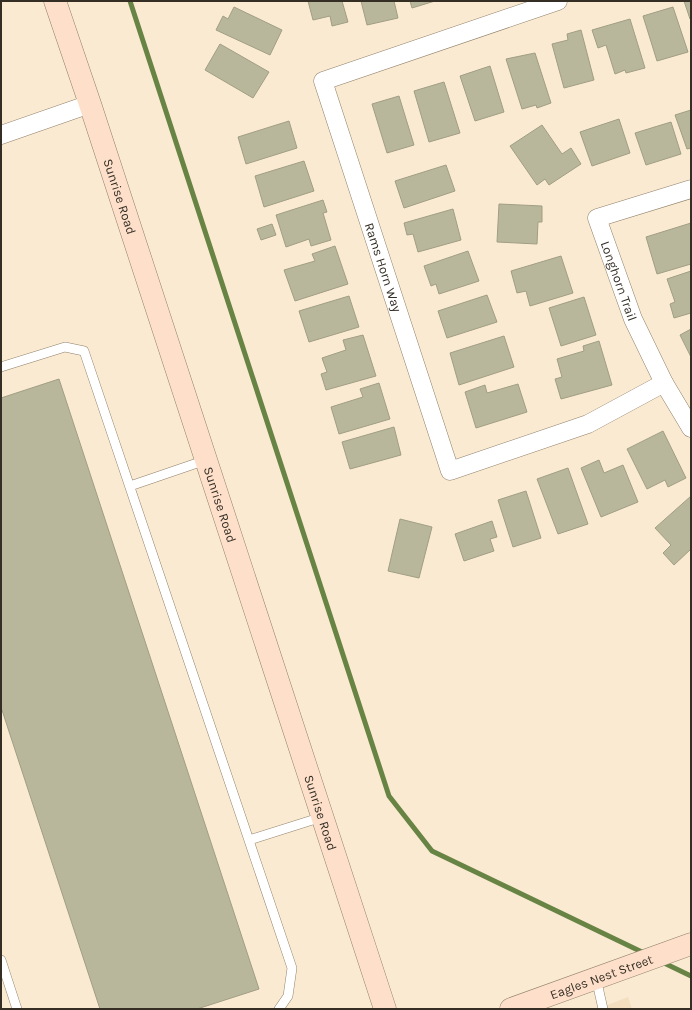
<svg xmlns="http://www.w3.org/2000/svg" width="692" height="1010" font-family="Karla,sans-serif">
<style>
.built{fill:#f3dec0}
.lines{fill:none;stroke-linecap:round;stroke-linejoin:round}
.stream{stroke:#688445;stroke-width:5}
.building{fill:#b8b79c;stroke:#a09e84}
.lane-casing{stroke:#90816b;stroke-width:10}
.street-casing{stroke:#90816b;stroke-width:19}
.secondary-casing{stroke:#90816b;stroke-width:23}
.lane{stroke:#fff;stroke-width:9}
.street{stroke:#fff;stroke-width:18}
.secondary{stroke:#fddfca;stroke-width:22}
.labels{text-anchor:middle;stroke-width:4;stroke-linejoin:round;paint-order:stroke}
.street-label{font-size:13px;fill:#342e25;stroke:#fcf9f4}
</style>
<rect width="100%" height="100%" fill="#faead1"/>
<path class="built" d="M628 997 632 1009H597Z"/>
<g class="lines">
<path class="stream" d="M130 1 389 796 432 851 644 953
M662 962 691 976"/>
</g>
<path class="building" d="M308 1H342L348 22 332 26 330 16 313 20Z
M361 1H394L398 18 367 25Z
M410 1H435L412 8Z
M684 1H691V19H690Z
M234 7 282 30 270 55 216 30 223 16 228 19Z
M673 7 688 52 657 61 643 16Z
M630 19 645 68 626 73 625 70 615 74 606 45 598 48 592 30Z
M581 30 594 80 564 88 552 44 568 40 567 34Z
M220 44 269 72 253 98 205 70Z
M535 53 551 103 537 108 536 105 522 109 506 59Z
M490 66 504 112 475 121 460 76Z
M444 82 460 133 429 142 414 91Z
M399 96 414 145 387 153 372 104Z
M691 110V148L687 149 675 115Z
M619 119 630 153 592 166 580 132Z
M289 121 297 148 246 164 238 137Z
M671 122 681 154 646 165 635 133Z
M542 125 562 154 571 148 581 164 549 185 545 179 537 185 510 146Z
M304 161 314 191 264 207 255 176Z
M446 165 455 191 404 208 395 181Z
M323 200 327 212 323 213 331 240 311 246 309 239 286 247 276 215Z
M499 204 542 206V222H538L537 244 497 242Z
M453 209 461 240 418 252 413 234 407 235 404 223Z
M691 223V264L657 274 646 237Z
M272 224 276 235 261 240 257 229Z
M335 246 348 284 295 301 284 270 315 261 312 254Z
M468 251 479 281 439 294 436 284 431 286 424 266Z
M561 256 573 293 530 306 526 291 517 293 511 271Z
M691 271V313L674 318 670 304 675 302 667 279Z
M487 295 497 322 447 338 438 311Z
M349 296 359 327 309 342 299 311Z
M584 297 596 335 561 346 549 308Z
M691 329V357L680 335Z
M363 335 376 376 326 390 321 374 327 372 322 358 346 350 343 340Z
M504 336 514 367 459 385 450 353Z
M599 341 612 385 561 399 555 379 562 377 557 359 584 351 583 346Z
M59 379 259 989 197 1009H100L1 707V398Z
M379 383 390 419 339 434 331 407 363 397 360 389Z
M518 384 527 412 476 428 465 392 485 385 487 393Z
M394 427 401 455 350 469 342 442Z
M663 431 686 478 668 487 665 480 647 489 627 449Z
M599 460 604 473 623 465 638 502 601 517 581 468Z
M568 468 588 524 558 534 537 479Z
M526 491 541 538 513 547 498 500Z
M691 496V549L674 565 663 553 671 545 655 528Z
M400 519 432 527 419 578 388 571Z
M492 521 497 537 490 539 494 551 464 561 455 534Z"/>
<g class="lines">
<defs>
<path id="lane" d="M1 367 65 347 84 351 292 968 288 996 279 1009
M130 486 206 460
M249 840 322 817
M1 960 17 1009
M596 978 603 1009"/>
<g id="street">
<path id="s1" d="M558 1 323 81 450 471 588 424 664 383"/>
<path d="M1 135 90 104"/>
<path id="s2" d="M691 189 597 218 633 319 664 383 691 428"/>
</g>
<g id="secondary">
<path id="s3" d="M55 1 90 104 385 1009"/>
<path id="s4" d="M511 1009 691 944"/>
</g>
</defs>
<use href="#lane" class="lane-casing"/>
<use href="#street" class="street-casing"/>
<use href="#secondary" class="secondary-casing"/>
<use href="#lane" class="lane"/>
<use href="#street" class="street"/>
<use href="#secondary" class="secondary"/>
</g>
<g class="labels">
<g class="street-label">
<text dy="5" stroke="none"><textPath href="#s3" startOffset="206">Sunrise Road</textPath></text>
<text dy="5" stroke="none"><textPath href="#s1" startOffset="444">Rams Horn Way</textPath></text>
<text dy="5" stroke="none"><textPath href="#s2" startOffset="165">Longhorn Trail</textPath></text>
<text dy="5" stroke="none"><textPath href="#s3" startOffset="530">Sunrise Road</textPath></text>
<text dy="5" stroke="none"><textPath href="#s3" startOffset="854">Sunrise Road</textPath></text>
<text dy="5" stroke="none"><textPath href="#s4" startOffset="96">Eagles Nest Street</textPath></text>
</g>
</g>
<rect width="692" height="1010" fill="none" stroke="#342e25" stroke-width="4"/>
</svg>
